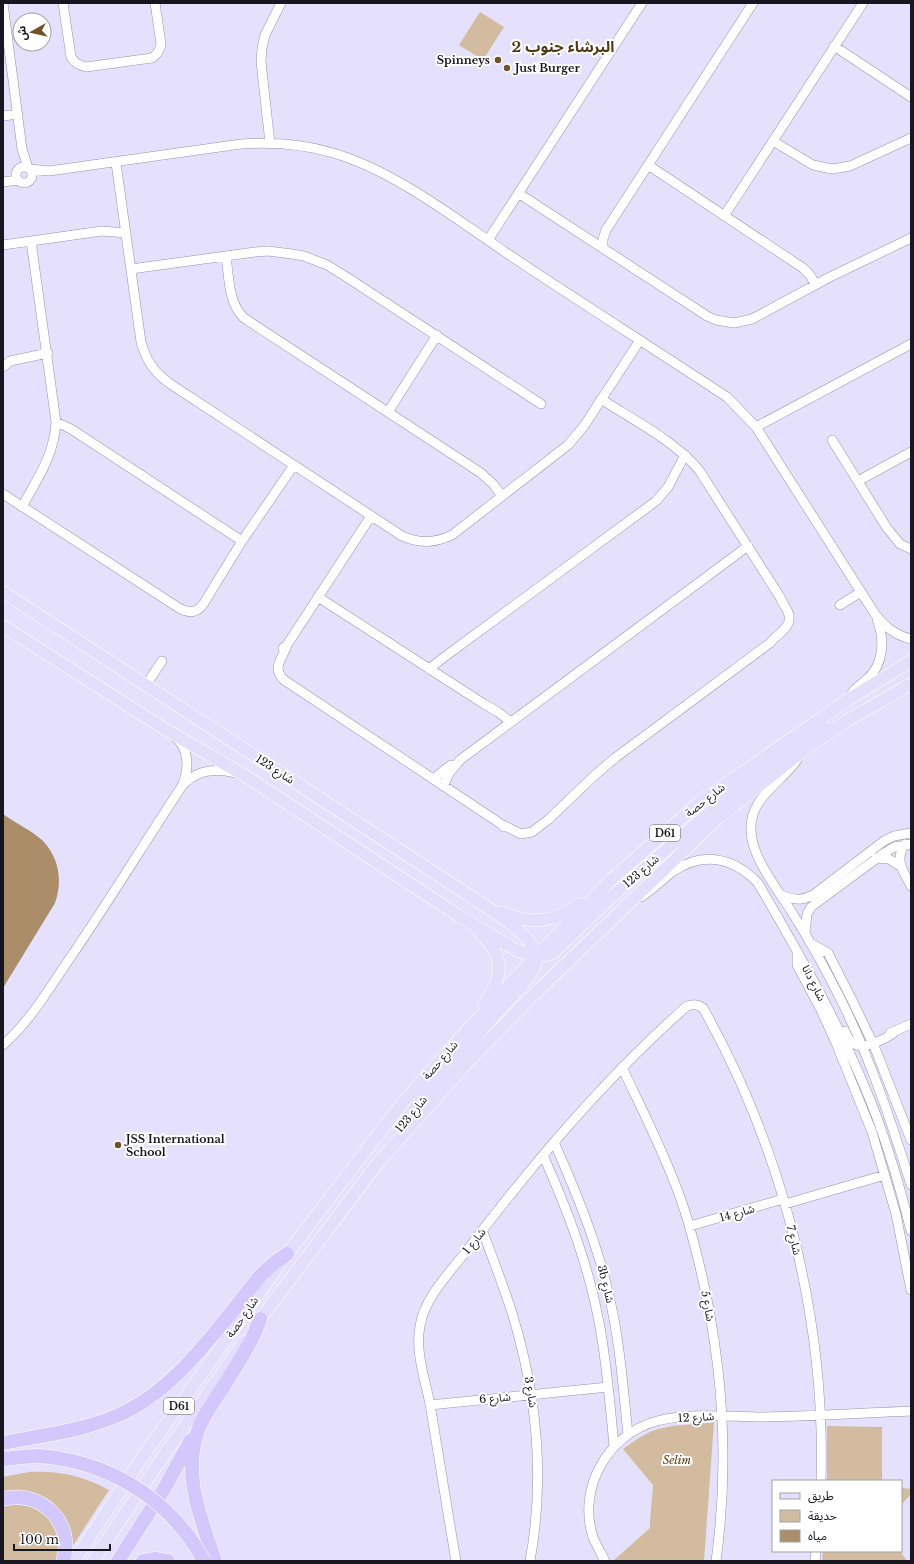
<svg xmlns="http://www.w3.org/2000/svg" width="914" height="1564" font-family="'Libre Baskerville','Noto Sans Arabic',serif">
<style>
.green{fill:#d2bb9e}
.water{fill:#ab8d69}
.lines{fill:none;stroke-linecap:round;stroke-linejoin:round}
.minor-casing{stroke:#9793ac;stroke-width:10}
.major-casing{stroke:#fff;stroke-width:13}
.highway-casing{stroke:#fff;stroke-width:15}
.minor{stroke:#fff;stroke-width:9}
.major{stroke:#e4defd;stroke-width:12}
.highway{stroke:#d2c8fb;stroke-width:14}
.highway-bridge-casing{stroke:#fff;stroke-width:15;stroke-linecap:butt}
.highway-bridge{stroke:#d2c8fb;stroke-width:14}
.poi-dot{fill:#715127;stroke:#fff;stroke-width:1.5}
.labels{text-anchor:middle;stroke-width:4;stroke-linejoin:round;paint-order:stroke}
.shield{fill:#fff;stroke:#5d5c63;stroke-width:1}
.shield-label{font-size:10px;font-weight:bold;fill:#181620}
.poi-label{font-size:11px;font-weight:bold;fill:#181620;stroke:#fff;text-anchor:start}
.street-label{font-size:11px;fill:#181620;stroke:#fff}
.park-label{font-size:11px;font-style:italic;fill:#523402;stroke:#fff}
.district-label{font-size:15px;font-weight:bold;fill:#4f3714;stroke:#fff}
</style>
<rect width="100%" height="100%" fill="#e5e1fc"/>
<path class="green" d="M480 12 504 27 483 60 459 45Z
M714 1422 704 1561H613L650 1528V1520L653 1485 623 1449C633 1442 643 1434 655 1430 674 1424 695 1425 714 1422Z
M827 1426 882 1427V1481H827Z
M29 1472C58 1470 84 1476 109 1490L70 1550 65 1522 3 1494V1477Z
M901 1488 911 1489V1494L901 1505Z
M9 1504 32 1506 51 1520 59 1536 58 1561H3V1505Z
M823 1551H900L907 1561H822Z"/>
<path class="water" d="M3 814C15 823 31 830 42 840 59 857 63 881 55 903L3 988Z"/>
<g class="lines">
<defs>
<path id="minor" d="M3 3 22 149 28 168
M63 3 71 57C75 63 78 65 86 67L152 58C157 54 160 51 161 44L155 3
M834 46 911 97
M3 116 18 114
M773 141 813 165 832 169 850 166 911 138
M270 143 261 62 262 48 265 35 281 3
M116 163 141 342C146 360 154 372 169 383L402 536C420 544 435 543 452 535L568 445 584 426 640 340
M648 165 803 268 810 275 815 284
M16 175a8 8 0 1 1 16 0a8 8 0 1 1-16 0Z
M30 169 49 171 241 144C272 142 303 144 333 153 393 170 456 219 508 254 580 302 654 349 727 397L756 427 875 614C885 627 895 635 911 639
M3 182 18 180
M518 193 707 316 716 320 734 323 752 319 830 277 911 238
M724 216 863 3
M488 240 642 3
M3 245 102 231 126 233
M603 248V239L606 230 753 3
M226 256C229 276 228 303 244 318L481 473 493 484 502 496
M131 269 255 252 268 251 292 254 304 256 327 265 345 276 541 404
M3 367 10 361 48 353
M388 412 437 335
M56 422 71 429 242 541
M756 427 911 344
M832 440 887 528 900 544 911 549
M858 481 911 452
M3 494 179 608C189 614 198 613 204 603L242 541 294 465
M22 507C38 477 54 456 56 422L31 241
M318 597 484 704 498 712 511 722
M840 605 861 592
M287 645C283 658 271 668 284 680L501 824 504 827
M283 648 287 645 371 516
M429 669 443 658 656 501 668 487 685 455
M146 685 162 661
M850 698C853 689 859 686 866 680 884 665 885 640 877 619
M797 760C780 784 749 798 751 831 752 859 779 891 793 914 810 941 825 968 839 996 870 1057 891 1121 911 1185
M433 779 451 765
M183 785C197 770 216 768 235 773
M443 786 450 772 460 760 748 546
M501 824 521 834 532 832 549 819 595 775 615 758 770 643C777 633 794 628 788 612 786 607 782 603 780 597L699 470C675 441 633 420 601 399
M905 844C894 861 903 870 911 886
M876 858 889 859 900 866
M781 895C793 900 802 901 813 895L884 841 894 836 911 833
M641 897C652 890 662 880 672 872 703 851 733 857 758 883 797 950 836 1018 866 1090 885 1135 899 1183 911 1231
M805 933 807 914 811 907 884 853 894 847 911 844
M812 944 828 953 852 1000 875 1048 911 1140
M797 951V965L821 1010 836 1043 872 1132 896 1214 911 1290
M845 1031C847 1036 849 1042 854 1044 864 1050 887 1038 895 1032
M890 1033 911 1024
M3 1045C29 1022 47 992 66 964 106 906 143 845 182 786 189 770 190 749 175 737
M622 1067C642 1110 664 1152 680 1197 687 1216 692 1235 697 1255 722 1354 730 1459 716 1561
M554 1142C576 1192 597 1242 609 1296 620 1341 623 1388 628 1434
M543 1155C567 1209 588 1263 599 1322 607 1363 610 1405 614 1446
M785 1204 885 1175
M690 1226 783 1199
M482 1230C493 1259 504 1287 513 1316 537 1396 545 1479 530 1561
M430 1405 608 1387
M456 1561C447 1509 439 1457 430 1404 425 1379 415 1352 420 1326 424 1298 451 1271 468 1249 534 1162 605 1078 687 1006 693 1004 697 1004 703 1008 783 1150 826 1319 821 1481
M605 1561C601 1553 596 1545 593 1537 577 1488 608 1434 657 1421 692 1412 728 1417 763 1417 812 1416 862 1413 911 1411
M815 1561 816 1551"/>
<path id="major" d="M3 592 470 896C490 910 530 931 536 955 538 965 530 975 524 983L449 1066 402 1124
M3 626 168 731 244 775 459 916 509 946 518 951 536 956 548 955 553 953 609 899 716 807 792 748 811 735 826 728
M502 912C531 925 553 923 580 904
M481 934C506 958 503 977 484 1004
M255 1326 377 1164 466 1064 528 1000 717 819 804 750 848 720 911 684
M74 1561 142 1458 287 1254 400 1106 452 1047 536 956 610 881 701 801 849 699 911 661
M93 1561 164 1455 244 1342"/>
<path id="highway" d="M3 1443C42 1435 84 1431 121 1414 179 1387 220 1325 260 1276L275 1262 287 1254
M3 1499C41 1489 75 1523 63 1561
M118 1561 164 1489 191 1440
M143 1561 155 1559 168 1561
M215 1561C201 1518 181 1473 199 1428 204 1414 216 1399 224 1386 237 1364 252 1344 260 1319"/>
</defs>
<use href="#minor" class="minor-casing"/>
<use href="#major" class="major-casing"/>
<use href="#highway" class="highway-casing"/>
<use href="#minor" class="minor"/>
<use href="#major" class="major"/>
<use href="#highway" class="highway"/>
<defs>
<path id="highway-bridge" d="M3 1459C15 1458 27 1456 39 1456 108 1461 171 1499 204 1561"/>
</defs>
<use href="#highway-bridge" class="highway-bridge-casing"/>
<use href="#highway-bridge" class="highway-bridge"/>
</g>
<g class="poi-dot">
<circle cx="498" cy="60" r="4"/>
<circle cx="507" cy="68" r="4"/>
<circle cx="118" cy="1145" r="4"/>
</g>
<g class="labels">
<g class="shield">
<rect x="650" y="825" width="30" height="16" rx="3"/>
<rect x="164" y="1398" width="30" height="16" rx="3"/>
</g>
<g class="shield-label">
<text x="665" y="837">D61</text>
<text x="179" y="1410">D61</text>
</g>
<g class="poi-label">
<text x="490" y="64" text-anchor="end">Spinneys</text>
<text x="515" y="72">Just Burger</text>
<text x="126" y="1143">JSS International<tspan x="126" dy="13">School</tspan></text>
</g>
<g class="street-label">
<text transform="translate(275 769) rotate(33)" y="4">شارع 123</text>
<text transform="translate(705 800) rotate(-38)" y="4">شارع حصة</text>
<text transform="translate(641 871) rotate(-41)" y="4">شارع 123</text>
<text transform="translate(814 983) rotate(63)" y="4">شارع دانا</text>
<text transform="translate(440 1060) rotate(-49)" y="4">شارع حصة</text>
<text transform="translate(411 1114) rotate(-51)" y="4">شارع 123</text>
<text transform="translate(737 1213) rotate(-16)" y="4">شارع 14</text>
<text transform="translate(794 1240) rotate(76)" y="4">شارع 7</text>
<text transform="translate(474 1241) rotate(-52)" y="4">شارع 1</text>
<text transform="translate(606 1284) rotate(76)" y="4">3b شارع</text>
<text transform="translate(708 1306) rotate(79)" y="4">شارع 5</text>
<text transform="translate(242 1317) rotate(-55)" y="4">شارع حصة</text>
<text transform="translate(531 1392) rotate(81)" y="4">شارع 3</text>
<text transform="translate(495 1398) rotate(-5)" y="4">شارع 6</text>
<text transform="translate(696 1417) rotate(-3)" y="4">شارع 12</text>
</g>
<g class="park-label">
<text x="677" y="1464">Selim</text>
</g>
<g class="district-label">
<text x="563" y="52">البرشاء جنوب 2</text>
</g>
</g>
<rect width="914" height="1564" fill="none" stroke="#181620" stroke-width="8"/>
<rect x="772" y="1480" width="130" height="72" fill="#ffffff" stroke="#a3a2a6"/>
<rect x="780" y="1493" width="20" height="6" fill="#e4defd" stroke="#a3a2a6"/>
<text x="808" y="1500" font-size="12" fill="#181620">طريق</text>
<rect x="780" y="1510" width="20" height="12" fill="#d2bb9e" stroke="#a3a2a6"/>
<text x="808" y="1520" font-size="12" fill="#181620">حديقة</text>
<rect x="780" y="1530" width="20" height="12" fill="#ab8d69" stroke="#a3a2a6"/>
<text x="808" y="1540" font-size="12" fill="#181620">مياه</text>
<g transform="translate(32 32) rotate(262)"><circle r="19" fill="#ffffff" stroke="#a3a2a6"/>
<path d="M0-3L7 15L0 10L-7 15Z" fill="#715127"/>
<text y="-6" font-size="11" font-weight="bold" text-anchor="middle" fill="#181620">ش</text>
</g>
<path d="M14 1544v6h96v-6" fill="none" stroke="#181620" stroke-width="2"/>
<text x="20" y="1544" font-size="12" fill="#181620" stroke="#ffffff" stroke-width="3" paint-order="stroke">100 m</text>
</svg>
